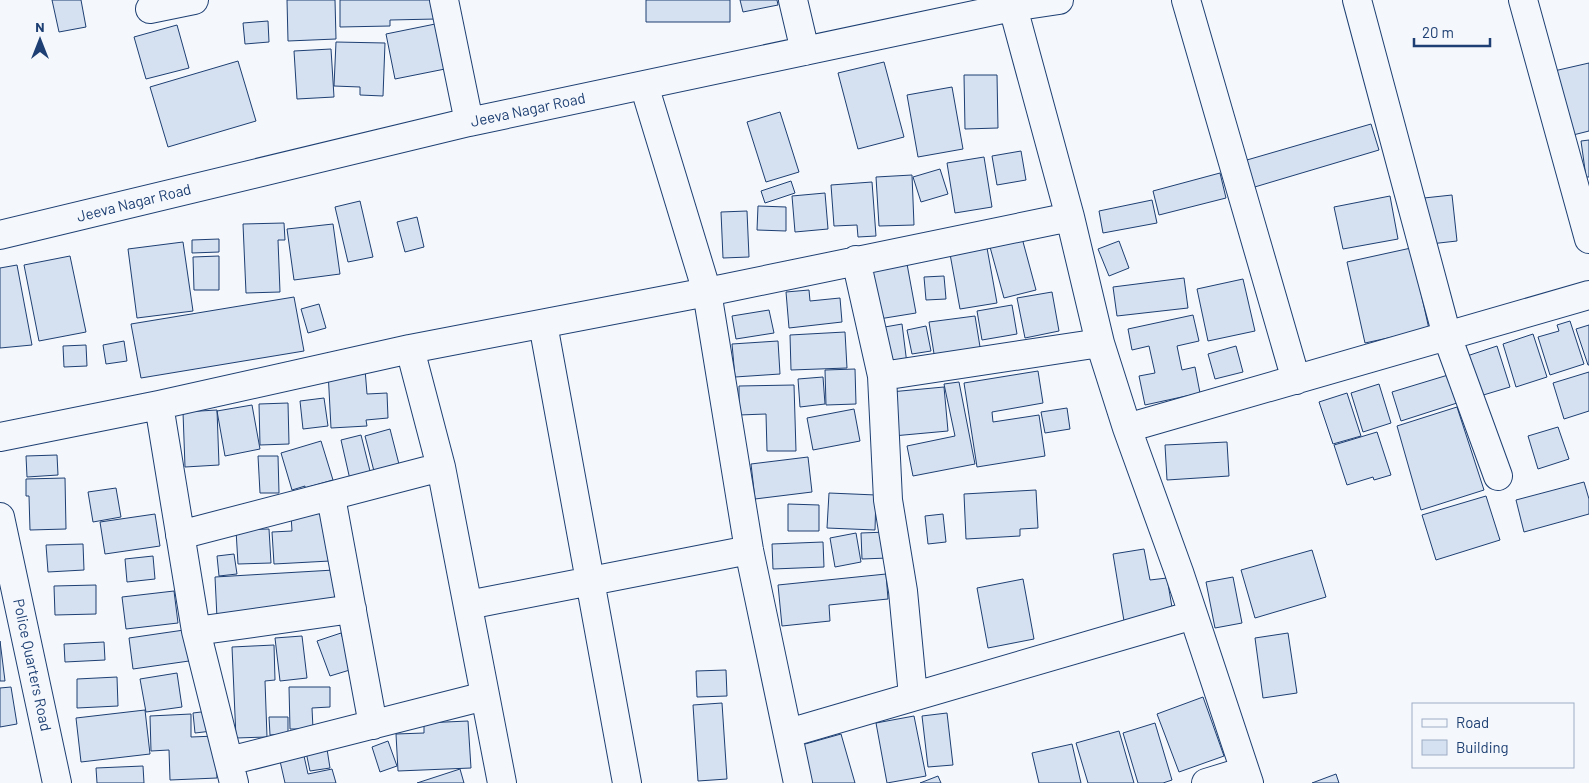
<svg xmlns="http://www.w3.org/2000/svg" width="1589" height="783" font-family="Barlow,sans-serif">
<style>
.building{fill:#d5e0f0;stroke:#1d3f73}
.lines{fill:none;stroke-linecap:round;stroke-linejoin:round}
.minor-casing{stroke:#1d3f73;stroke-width:30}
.minor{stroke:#f4f7fb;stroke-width:28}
.labels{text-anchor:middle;stroke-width:4;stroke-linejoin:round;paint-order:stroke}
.street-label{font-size:15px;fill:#1d3f73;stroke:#f4f7fb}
</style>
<rect width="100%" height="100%" fill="#f4f7fb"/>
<path class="building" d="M52 0H81L86 27 59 32Z
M287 0H335L336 39 288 41Z
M340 0H436V19L390 20V26L340 27Z
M646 0H730V22H646Z
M740 0H777L778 5 743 12Z
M268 21 269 42 245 44 243 23Z
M445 22 455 67 395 79 386 34Z
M177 25 189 68 146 79 134 37Z
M336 42 385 43 383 96 360 95V87L334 86Z
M331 49 334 97 297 99 294 51Z
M238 61 256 121 168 147 150 87Z
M884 62 904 137 858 149 838 73Z
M1589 63V131L1569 136 1554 71Z
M964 75H997L998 128 965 129Z
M952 87 963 149 918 157 907 95Z
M780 112 799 172 766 182 747 122Z
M1371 124 1379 150 1248 189 1240 162Z
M1589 140V177H1586L1581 141Z
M1021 151 1026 180 997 185 992 156Z
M984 157 992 207 955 213 947 163Z
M940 169 948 194 921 202 913 177Z
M1220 173 1226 198 1159 215 1153 191Z
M912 175 914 225 879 226 876 177Z
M791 181 795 193 765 203 761 191Z
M872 182 876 236 858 237 857 225 834 226 831 185Z
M825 193 828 229 795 232 792 196Z
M1452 195 1457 241 1430 244 1424 198Z
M1390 196 1398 239 1343 249 1334 207Z
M1152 200 1157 223 1103 233 1099 211Z
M360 201 373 257 348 262 335 207Z
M758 206 786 207V231L757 230Z
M747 211 749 257 723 258 721 212Z
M417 217 424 247 405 252 397 222Z
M284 223 285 240H278L280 292 246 293 243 224Z
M333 224 340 274 294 280 287 229Z
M1022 238 1036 290 1004 298 990 247Z
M219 239V252L192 253V240Z
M1119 241 1129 268 1109 276 1098 249Z
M183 242 193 311 137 318 128 249Z
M987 248 997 303 960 309 950 254Z
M1411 248 1429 329 1365 343 1347 262Z
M70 256 86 332 39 341 24 265Z
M219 256V290H194L193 257Z
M907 264 916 313 879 319 870 272Z
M17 265 32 345 0 348V268Z
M944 276 946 299 926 300 924 277Z
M1184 278 1188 308 1117 316 1113 287Z
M1243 279 1255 331 1208 341 1197 289Z
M809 290 810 301 840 298 842 322 789 328 786 292Z
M1052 292 1059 331 1025 338 1017 298Z
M294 297 304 351 141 378 131 324Z
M319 304 326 328 308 333 301 309Z
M1012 305 1017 334 982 340 977 311Z
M769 310 774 333 736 339 732 316Z
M1193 315 1199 341 1177 346 1182 370 1195 367 1200 393 1145 405 1139 376 1155 373 1149 346 1132 350 1128 329Z
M975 316 981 353 935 360 929 322Z
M1570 321 1584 364 1550 375 1538 337 1559 331 1557 325Z
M902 324 907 364 885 367 879 328Z
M1589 325V365H1588L1576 329Z
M926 326 931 351 912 354 907 330Z
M845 332 847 368 791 370 790 335Z
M1533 334 1547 377 1516 387 1503 344Z
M124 341 127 361 106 364 103 345Z
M778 341 780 374 735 377 732 344Z
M86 345 87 366 64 367 63 346Z
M1236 346 1243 372 1215 379 1208 354Z
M1497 346 1510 387 1480 396 1467 356Z
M365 369 367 394 387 393 388 418 366 420 367 426 331 428 328 371Z
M855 369 856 404 826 405 825 370Z
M1038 371 1043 403 992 412 993 422 1039 415 1045 456 977 467 964 383Z
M1589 372V411L1564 419 1553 383Z
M1448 375 1457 403 1401 421 1392 392Z
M823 377 825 404 800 407 798 379Z
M959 382 975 464 913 476 907 446 955 436 944 384Z
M1379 384 1391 423 1363 432 1351 393Z
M794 385 796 451H767L766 414 739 415V386Z
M944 387 948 431 893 436 890 392Z
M1347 393 1361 436 1333 444 1319 402Z
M324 398 328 426 303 429 300 401Z
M288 403 289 444 260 445 259 404Z
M252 405 260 449 225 456 217 411Z
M1457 407 1484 490 1421 510 1397 426Z
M1067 408 1070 429 1045 433 1041 412Z
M854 409 860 441 813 450 807 418Z
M217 410 219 465 185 467 183 412Z
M1558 427 1569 459 1538 469 1528 436Z
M390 429 401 472 376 479 365 436Z
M1377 432 1391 475 1374 480 1373 477 1347 485 1334 445Z
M361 435 372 479 351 484 341 440Z
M321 441 333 480 305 488V486L292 490 281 453Z
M1227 442 1229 476 1167 480 1165 445Z
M57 455 58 475 27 477 26 456Z
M258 456H278L279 493H260Z
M808 457 812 492 755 499 751 464Z
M65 478 66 529 30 530 29 496H26V479Z
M1584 482 1589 499V514L1524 532 1516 500Z
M116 488 121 517 93 522 88 492Z
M1036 490 1038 528 1020 529V536L966 539 964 494Z
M829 493 876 495 875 530 827 528Z
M1486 496 1500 540 1436 560 1422 515Z
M788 504 819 505V531H788Z
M327 513 330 561 274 564 272 532 292 531 291 515Z
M155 514 160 546 105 554 100 522Z
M943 514 946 542 928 544 925 516Z
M269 529 271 563 238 564 236 530Z
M887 532 888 558 862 559 861 533Z
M856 533 861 562 835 567 830 538Z
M823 542 824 567 773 569 772 544Z
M83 544 84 570 48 572 46 545Z
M1144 549 1150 580 1167 578 1173 613 1124 621 1113 554Z
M1312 550 1326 597 1255 618 1241 570Z
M234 554 237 574 219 576 217 556Z
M153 556 155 579 127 582 125 559Z
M334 570 336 610 217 618 215 577Z
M886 574 888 599 829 605 830 621 782 626 778 585Z
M1233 577 1242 623 1215 628 1206 582Z
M1023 579 1034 639 988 648 977 588Z
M96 585V614L55 615 54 586Z
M174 591 178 623 126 629 122 597Z
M184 630 189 661 133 669 129 638Z
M341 633 353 669 330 676 317 641Z
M1288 633 1297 693 1263 698 1255 638Z
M302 636 307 678 280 681 275 638Z
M0 641 5 681H0Z
M104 642 105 660 65 662 64 644Z
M274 645 275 680 265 681 267 737 236 738 232 647Z
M726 670 727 696 697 697 696 671Z
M177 673 182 707 146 712 140 679Z
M117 677 118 706 77 708V679Z
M11 687 17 724 0 727V688Z
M289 687H330V707L312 708 313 729H290Z
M1203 697 1224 756 1179 772 1157 714Z
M722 703 727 779 698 781 693 705Z
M145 710 150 754 81 762 76 718Z
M209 711 212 731 195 733 193 713Z
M947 713 953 765 928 767 922 716Z
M191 714V737L216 736 217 778 170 780 169 750 151 751 150 716Z
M914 716 926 776 887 783 876 723Z
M269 717H288V734L270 735Z
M468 721 471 768 398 771 396 734 424 733V723Z
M1155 723 1172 780 1163 783H1138L1123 733Z
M1119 731 1134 783H1088L1076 743Z
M841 734 855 783H808L798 746Z
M388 741 397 766 380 772 372 747Z
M1072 744 1081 783H1039L1032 753Z
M327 749 330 768 310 771 306 752Z
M304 756 308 774 332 769 336 783H285L280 761Z
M143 766 144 783H97L96 768Z
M460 769 464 783H417Z
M1336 774 1339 783H1312Z
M938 776 941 783H920Z"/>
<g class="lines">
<defs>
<path id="minor" d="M444 0 469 122
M793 0 805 51
M1011 0 1070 217 1100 343 1127 428 1179 572 1249 783
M1186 0 1296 380
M1357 0 1447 336 1498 476
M1523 0 1589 239
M150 9 194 0
M644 85 707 292 749 550 798 783
M0 235 469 122 1012 7 1059 0
M856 260 882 376 888 500 903 591 913 696
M543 324 627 783
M410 349 441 467 502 783
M882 376 1100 343
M159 405 196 631 234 783
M1127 428 1589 295
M0 437 159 405 410 349 707 292 1070 217
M331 497 373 725
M0 517 57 783
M180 535 441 467
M468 605 749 550
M196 631 352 609
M789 733 1193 615
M229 761 485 696
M1206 783 1245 771"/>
</defs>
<use href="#minor" class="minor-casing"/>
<use href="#minor" class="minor"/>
</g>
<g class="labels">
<g class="street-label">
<text transform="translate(528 110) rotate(-12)" y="5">Jeeva Nagar Road</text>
<text transform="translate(134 203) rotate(-14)" y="5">Jeeva Nagar Road</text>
<text transform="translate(32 665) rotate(78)" y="5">Police Quarters Road</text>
</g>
</g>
<rect x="1412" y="703" width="162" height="65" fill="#f4f7fb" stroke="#9eadc5"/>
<rect x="1422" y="719" width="25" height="8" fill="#f4f7fb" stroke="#9eadc5"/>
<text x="1456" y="728" font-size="15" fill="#1d3f73">Road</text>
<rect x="1422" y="740" width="25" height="15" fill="#d5e0f0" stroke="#9eadc5"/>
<text x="1456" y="753" font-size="15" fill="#1d3f73">Building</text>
<g transform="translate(40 40)" stroke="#f4f7fb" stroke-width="4" paint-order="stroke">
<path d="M0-4L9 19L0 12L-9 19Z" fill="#1d3f73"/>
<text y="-8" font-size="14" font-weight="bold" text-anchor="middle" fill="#1d3f73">N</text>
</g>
<path d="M1414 38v8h76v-8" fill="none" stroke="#1d3f73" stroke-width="2.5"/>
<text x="1422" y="38" font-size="15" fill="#1d3f73" stroke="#f4f7fb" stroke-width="4" paint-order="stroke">20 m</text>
</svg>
